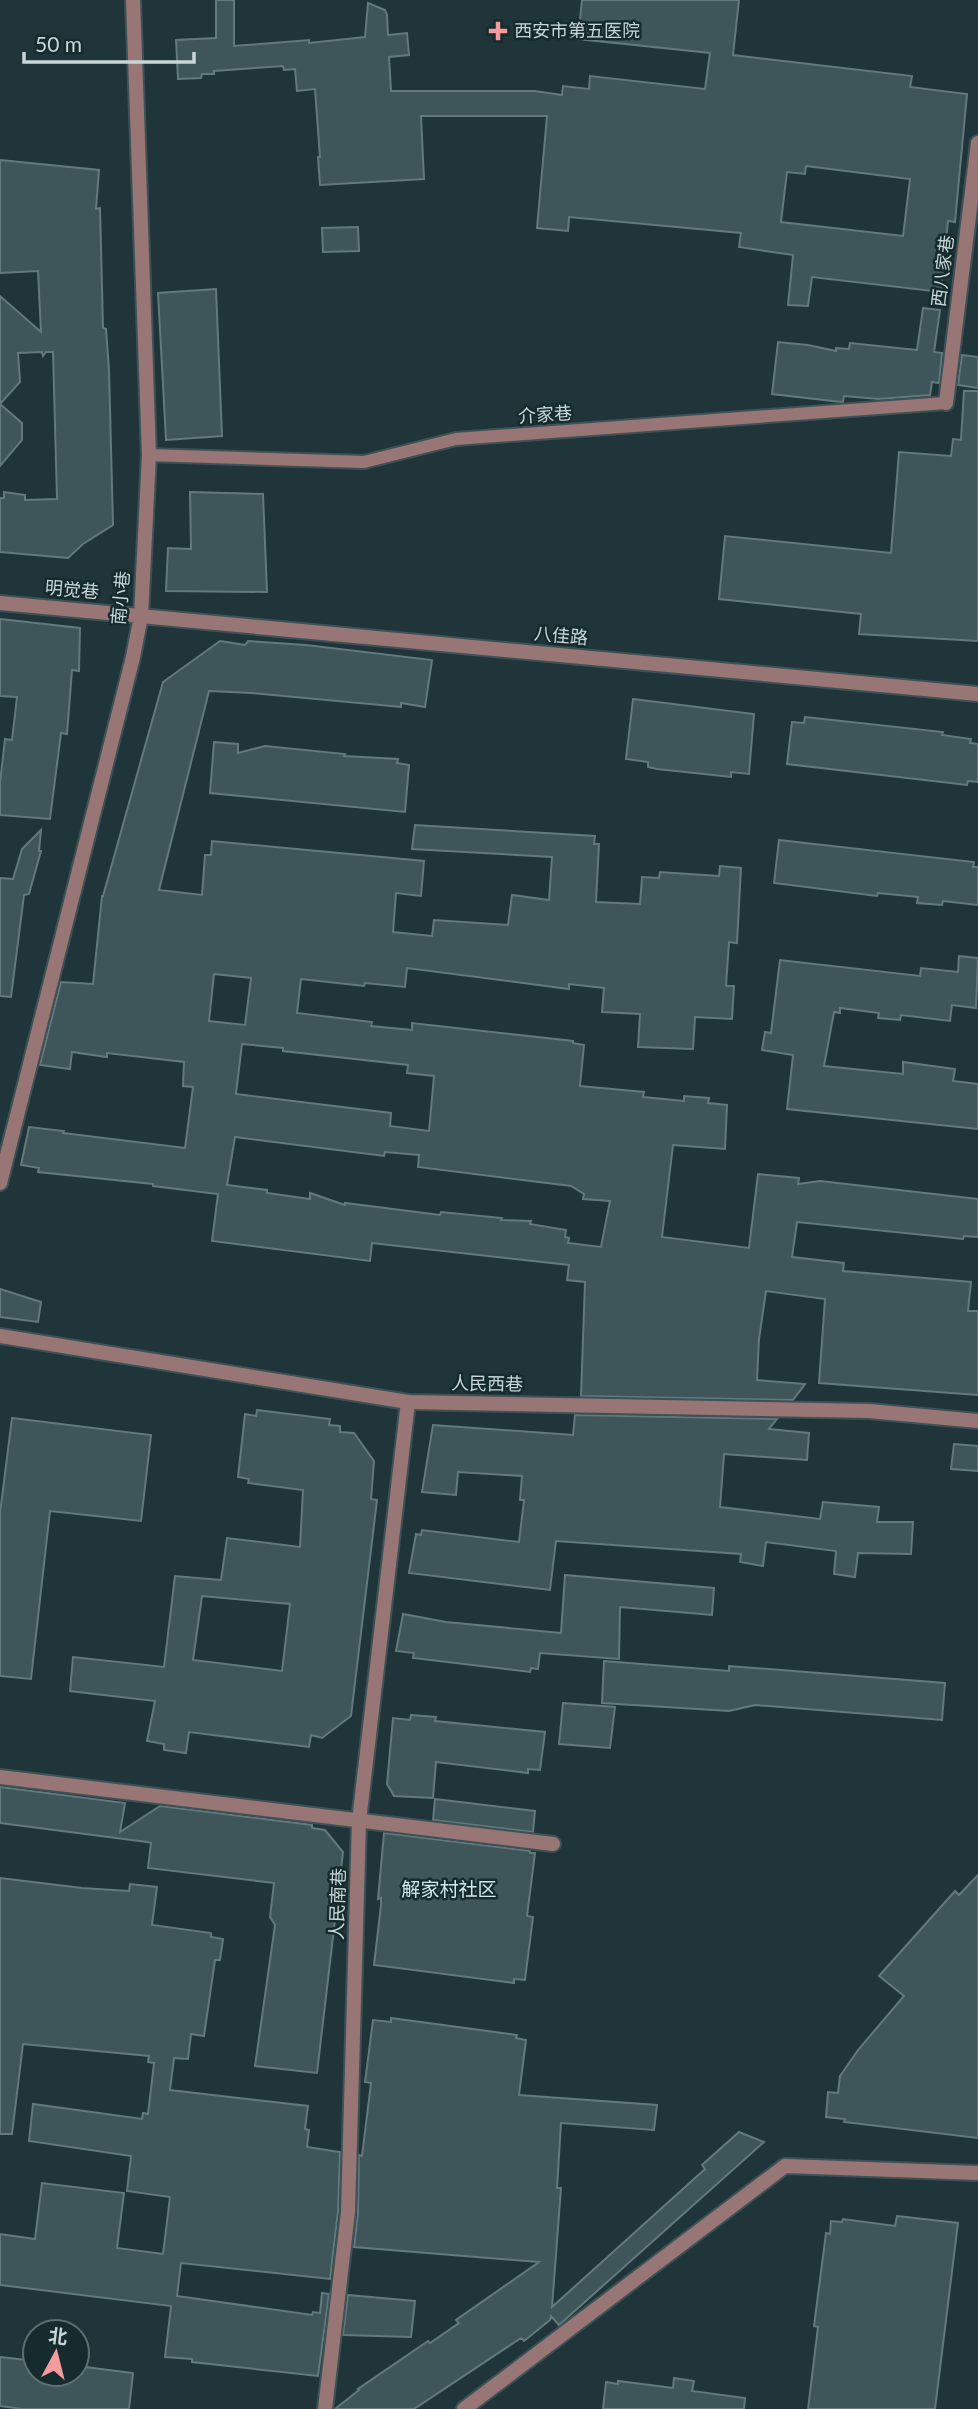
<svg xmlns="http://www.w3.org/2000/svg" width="978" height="2409" font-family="Lato,'Noto Sans SC',sans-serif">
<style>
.building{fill:#3e5559;stroke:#62797d;stroke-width:2;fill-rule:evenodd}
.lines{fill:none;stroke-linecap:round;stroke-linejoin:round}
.service-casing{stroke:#3e5256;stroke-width:16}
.minor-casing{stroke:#3e5256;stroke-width:18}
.tertiary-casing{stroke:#3e5256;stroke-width:18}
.service{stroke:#997676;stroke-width:12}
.minor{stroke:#997676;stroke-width:14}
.tertiary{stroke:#997676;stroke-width:14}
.poi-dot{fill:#f59b9e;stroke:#152b2e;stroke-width:2.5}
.labels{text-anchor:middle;stroke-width:5;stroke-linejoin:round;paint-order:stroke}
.poi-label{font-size:18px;fill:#c9d6d8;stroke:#152b2e;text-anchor:start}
.street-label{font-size:18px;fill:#c9d6d8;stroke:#152b2e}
.neighbourhood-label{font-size:19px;fill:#cfe8ed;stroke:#152b2e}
</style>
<rect width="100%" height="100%" fill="#1f3539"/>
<path class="building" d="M216 0H234V46L309 40V43L365 37 368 3 385 10 387 15 388 35 407 33 409 55 389 57 391 91H535L562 95 563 86 589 89 590 76 705 89 710 53 578 39 582 0H739L733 55 912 76 910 87 967 94 955 222 948 221 941 292 812 277 808 306 788 305 793 255 739 247 741 233 569 217 568 231 537 228 547 116H421L424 179 320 185 318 157H320L315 89 297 91 295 69 284 70 283 66 214 71V74H202L201 78 178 79 176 40 216 38ZM806 166 910 179 903 236 781 222 787 172 805 174Z
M0 160 99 170 96 209 100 208 103 328 106 329 109 370 113 525 83 544 68 558 0 552V498H4V492L25 495V500L57 499 53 352H46L43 356 42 352 18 353 20 382 0 404V296L41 332 38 271 0 273Z
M358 227 359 251 323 252 322 228Z
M216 289 222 436 166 440 158 293Z
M923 308 940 310 934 352 942 353 939 383 932 382 930 395 879 399 844 396 843 402H841L772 394 778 342 808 345 836 351V348L849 349 850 343 917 350Z
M962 355 978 357V388L958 385Z
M964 391H978V641L859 634 861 614 719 599 725 536 891 553 899 452 951 456 953 439 961 440Z
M0 404 22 423V440L0 466Z
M190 492 263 494 267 592 166 591 168 548 191 549Z
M0 619 80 628 79 671 72 670 67 734 61 733 50 819 0 815V783L5 739 12 740 17 697 0 696Z
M220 641 245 645 248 641 306 645 432 660 425 707 401 703V707L251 693 209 691 159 890 202 895 205 855H211L212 841 424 861 421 896 396 893 393 932 432 936 434 920 508 925 512 895 549 900 552 857 412 849 415 825 595 836 594 844H599L596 902 640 904 642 877 659 878 660 872 719 876 720 866 741 868 737 943 729 942 726 986H734L732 1019 695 1017 693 1049 638 1047 640 1014 602 1012 604 988 569 984V989L407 968 405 987 365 983 364 986 301 979 297 1013 372 1022 371 1026 412 1030V1023L573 1041V1043L584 1045 580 1086 644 1092 643 1097 684 1101V1096L709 1098 708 1103 727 1105 725 1149 673 1145 662 1237 749 1248 758 1174 799 1178 798 1184 820 1181 978 1199V1237L964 1236 963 1239 797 1222 792 1257 844 1263 843 1271 971 1282 968 1311H978V1395L819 1383 825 1299 766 1291 759 1339 757 1380 805 1384 793 1400 581 1396 585 1282 567 1280 569 1265 372 1243 370 1261 212 1241 218 1194 153 1186V1184L38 1172 39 1168 21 1165 29 1127 64 1131 63 1133 185 1148 193 1087 183 1086 184 1062 107 1053V1057L72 1052 70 1069 40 1065 61 982 93 984 102 896H103L163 682ZM214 974 251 978 245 1025 209 1021ZM242 1044 283 1048V1051L408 1065 407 1073 434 1076 429 1131 390 1126 391 1113 236 1094ZM235 1137 384 1156 385 1152 419 1155 418 1167 571 1186 584 1194 583 1199 610 1201 601 1247 568 1243 569 1238 565 1237 566 1230 530 1224 531 1221 501 1220 502 1218 441 1212 440 1215 345 1203V1205L310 1193V1199L267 1193V1190L227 1185Z
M633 699 754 714 749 774 731 772V777L657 769 648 767V762L626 759Z
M805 717 943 732 942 735 971 739 970 743 978 744V782L968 781 967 785 787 764 792 722 804 723Z
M214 742 238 744V753L265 746 345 754 344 756 398 759 397 763 409 765 405 812 210 793Z
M41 830 39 851H41L29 894 24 895 11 997 0 996V878L13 879 22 849Z
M779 840 974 862 973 867H978V905L943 901 942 905 917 903 918 897 878 893 877 896 774 883Z
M959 956 978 958 976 1008 952 1005 950 1021 901 1015 900 1020 878 1018 879 1013 840 1008V1013L834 1012 824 1066 903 1074V1062L955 1069 953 1081 978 1084V1129L787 1109 793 1055 762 1050 765 1032 771 1033 780 960 920 976 921 968 958 972Z
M0 1289 41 1302 38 1322 0 1317Z
M257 1410 330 1419 329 1425 340 1426V1432L354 1433 374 1461 371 1499 377 1500 351 1716 322 1738 311 1735 309 1747 189 1732 186 1753 164 1750V1744L147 1741 155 1701 70 1691 73 1657 164 1667 175 1576 221 1580 227 1538 300 1547 303 1490 248 1483 249 1479 238 1477 245 1414 256 1416ZM202 1596 290 1604 282 1671 193 1660Z
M575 1415 777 1419 769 1429 809 1433 807 1460 724 1454 720 1507 820 1519 823 1502 879 1507 877 1522H913L911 1554 858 1553 855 1577 834 1574 836 1551 766 1542 763 1566 740 1562 741 1554 556 1541 550 1590 409 1573 416 1534 421 1535 422 1530 519 1542 524 1500H520L522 1476 458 1472 456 1495 422 1492 433 1425 573 1435Z
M12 1418 151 1435 141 1521 50 1511 31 1679 0 1676V1513Z
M954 1444 978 1446V1471L951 1469Z
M565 1575 714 1588 712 1615 620 1607 619 1659 540 1653 538 1669 531 1668 530 1672 413 1658 414 1653 396 1651 403 1614 446 1622 561 1633Z
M604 1661 729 1671V1666L945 1683 942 1720 755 1705 729 1711 602 1703Z
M563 1703 615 1707 610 1748 559 1744Z
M411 1715 436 1717 435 1721 545 1732 540 1770 528 1769V1773L436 1762 433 1798 394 1796 387 1784 393 1718 410 1720Z
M0 1787 125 1803 120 1832 160 1806 312 1825V1828L325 1830 343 1852 317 2073 255 2066 275 1925 270 1917 274 1883 148 1868 151 1843 147 1842 0 1823Z
M435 1799 535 1811 533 1832 433 1820Z
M384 1833 530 1851V1853H535L527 1916 533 1917 525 1980 514 1979V1983L374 1965 381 1905V1898L378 1899Z
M978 1875V2138L844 2122 845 2119 826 2117 828 2092 838 2093 840 2076 858 2050 904 1996 879 1976 955 1891 959 1895Z
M0 1878 82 1888 129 1891 130 1884 157 1887 152 1925 211 1933V1937L223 1939 220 1960H215L204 2036 191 2034 188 2059 174 2058 170 2090 308 2106 305 2129 309 2130 307 2147 340 2152 338 2211 330 2279 181 2263 177 2296 312 2315 313 2312 320 2313 322 2293 329 2294 318 2376 192 2362V2359L165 2357 171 2306 0 2285V2234L35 2239 42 2183 124 2193 117 2248 163 2254 170 2197 127 2191 131 2156 29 2141 33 2104 142 2119 143 2113 148 2114 154 2063 148 2062 149 2056 23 2044 12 2134H0Z
M391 2018 517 2035 516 2038 526 2040 519 2095 657 2105 654 2130 561 2123 557 2188H561L552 2307 705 2169 702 2165 739 2132 764 2142 559 2325 551 2316 550 2320 524 2341 521 2338 414 2409H335L359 2390 358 2389 428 2341 430 2343 459 2323 456 2320 539 2262 354 2247 358 2213 359 2155 362 2156 371 2083 365 2082 373 2020 391 2022Z
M897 2216 958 2223 935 2409H808L818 2327 814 2326 826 2233 830 2234 831 2221 842 2222 843 2219 895 2226Z
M348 2295 415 2301 411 2337 343 2335Z
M0 2357 35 2361V2374H77V2366L133 2373 129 2409H22L0 2406Z
M674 2378 694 2381 692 2391 745 2398 744 2409H603L606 2382 618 2384V2381L673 2388Z"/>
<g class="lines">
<defs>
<path id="service" d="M149 455 364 462 456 439 946 403"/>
<path id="minor" d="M946 403 978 143
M325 2409 348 2212 359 1821 408 1402
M464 2409 785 2166 978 2173"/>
<path id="tertiary" d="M0 603 978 694
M0 1183 133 657 141 616 149 455 133 0
M0 1336 408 1402 869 1411 978 1421
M0 1777 553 1844"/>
</defs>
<use href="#service" class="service-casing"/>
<use href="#minor" class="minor-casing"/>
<use href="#tertiary" class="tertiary-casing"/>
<use href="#service" class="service"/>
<use href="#minor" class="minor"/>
<use href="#tertiary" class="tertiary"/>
</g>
<path class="poi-dot" d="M494.5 20.5h7v7h7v7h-7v7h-7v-7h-7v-7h7z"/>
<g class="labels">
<g class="poi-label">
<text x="514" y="37">西安市第五医院</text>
</g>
<g class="street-label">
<text transform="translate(943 271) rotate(-83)" y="6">西八家巷</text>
<text transform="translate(545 415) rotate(-4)" y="6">介家巷</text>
<text transform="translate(72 590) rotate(5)" y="6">明觉巷</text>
<text transform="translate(121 598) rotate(-85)" y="6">南小巷</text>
<text transform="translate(561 636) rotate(5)" y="6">八佳路</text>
<text transform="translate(487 1384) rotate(1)" y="6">人民西巷</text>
<text transform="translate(338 1904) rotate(-88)" y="6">人民南巷</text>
</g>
<g class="neighbourhood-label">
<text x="449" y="1896">解家村社区</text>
</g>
</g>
<g transform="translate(56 2353) rotate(7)"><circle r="33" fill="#152b2e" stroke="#5d6f72" stroke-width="2"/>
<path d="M0-5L12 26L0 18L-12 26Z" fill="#f59b9e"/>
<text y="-10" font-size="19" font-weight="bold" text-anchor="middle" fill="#c9d6d8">北</text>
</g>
<path d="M24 52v10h170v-10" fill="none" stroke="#c9d6d8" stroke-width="3.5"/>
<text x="35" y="52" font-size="21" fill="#c9d6d8" stroke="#152b2e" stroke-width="5" paint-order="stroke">50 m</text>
</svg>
